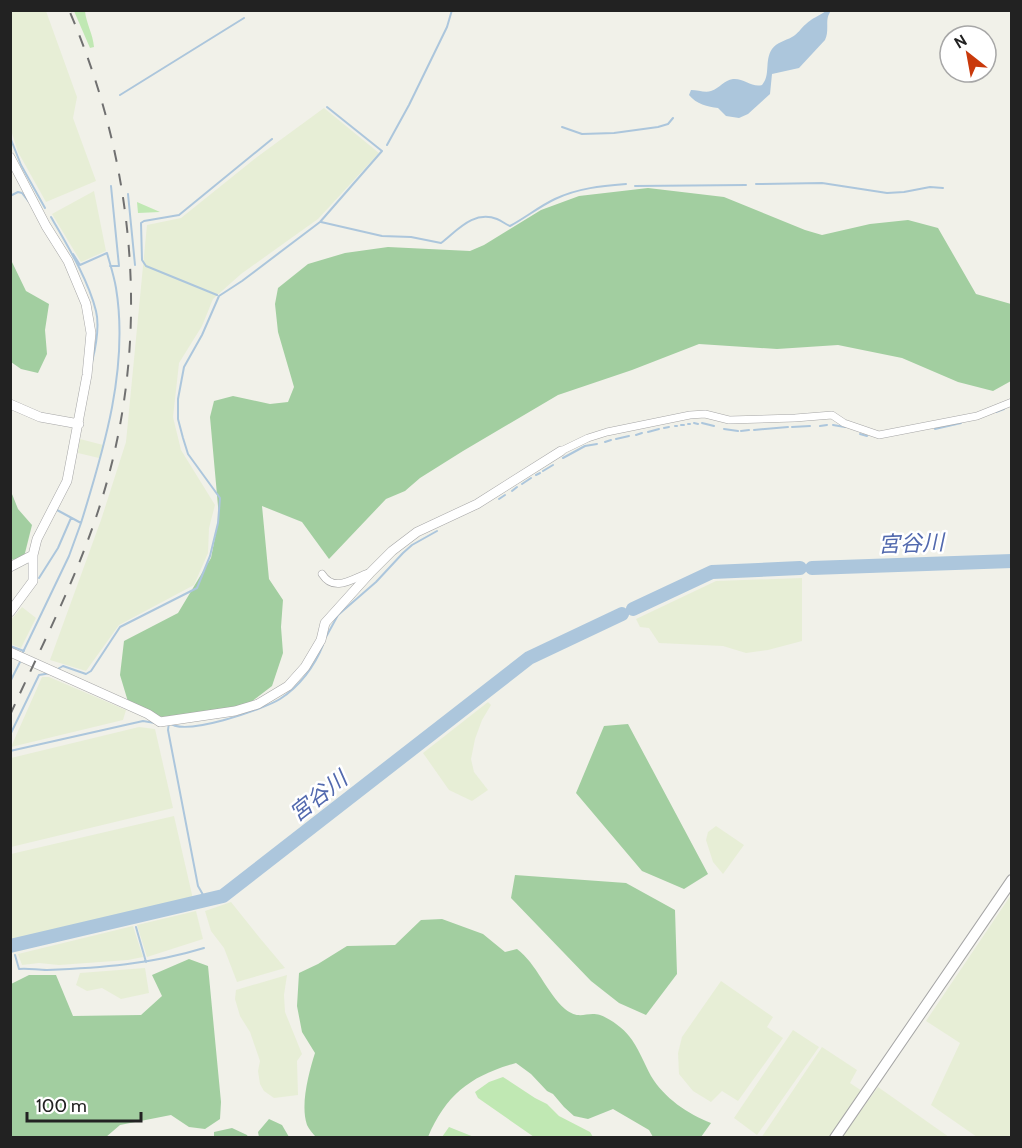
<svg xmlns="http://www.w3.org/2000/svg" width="1022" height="1148" font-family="Cabin,'Noto Sans JP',sans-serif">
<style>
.farmland{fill:#e7eed6}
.grass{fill:#c0e8b3}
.forest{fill:#a2cea0}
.water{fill:#acc6dc}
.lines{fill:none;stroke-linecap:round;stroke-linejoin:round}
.stream{stroke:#acc6dc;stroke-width:2}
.river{stroke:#acc6dc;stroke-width:14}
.pedestrian-casing{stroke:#a6a6a6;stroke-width:8}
.minor-casing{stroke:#a6a6a6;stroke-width:10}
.tertiary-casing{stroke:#a6a6a6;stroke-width:12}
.pedestrian{stroke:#fff;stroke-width:7}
.minor{stroke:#fff;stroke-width:9}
.tertiary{stroke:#fff;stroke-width:10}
.rail{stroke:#707070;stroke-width:2;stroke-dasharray:12 12;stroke-linecap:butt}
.labels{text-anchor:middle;stroke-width:5;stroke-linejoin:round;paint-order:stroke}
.water-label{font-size:22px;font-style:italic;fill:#5269ae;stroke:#fff}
</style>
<rect width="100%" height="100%" fill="#f1f1e9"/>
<path class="farmland" d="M10 11H46L77 97 73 118 96 181 46 202 18 152 11 130Z
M324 108 379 153 318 219 241 274 213 299 202 326 179 363 173 417 181 450 215 505 209 528 208 553 194 585 119 625 86 671 50 660 101 520 126 442 147 225 181 218 257 157Z
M94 191 106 251 81 262 52 214Z
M80 439 103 445 99 458 78 453Z
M802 578V641L768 650 746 653 723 646 659 643 649 628 640 627 636 619 716 581Z
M22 607 36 618 21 648 11 644 10 621Z
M42 677H49L126 710 123 720 11 747Z
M488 702 491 705 482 720 475 739 471 759 474 772 488 790 472 801 449 790 423 753Z
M139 727 155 729 173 808 11 847V758Z
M174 816 193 899 11 941V854Z
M716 826 744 845 723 874 713 862 706 840 708 832Z
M1011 895V1137H977L931 1105 960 1043 926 1021Z
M231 902 259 937 285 968 237 982 224 948 211 931 205 911Z
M196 911 203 939 147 957 137 925Z
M133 926 143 957 128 960 59 965 39 963 22 965 18 954Z
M145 968 149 993 121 999 102 988 87 991 76 985 80 973Z
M287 975 284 995 285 1012 302 1054 297 1061 298 1095 274 1098 264 1091 260 1084 258 1071 260 1061 250 1032 240 1016 235 999 236 990Z
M721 981 773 1017 767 1027 783 1038 738 1101 722 1091 711 1102 693 1091 679 1074 678 1053 682 1037Z
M793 1030 819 1047 757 1135 734 1118Z
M822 1047 857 1070 850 1083 862 1091 831 1137 761 1138Z
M878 1087 949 1137H842Z"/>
<path class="grass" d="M74 11H85C86 23 93 34 94 47L90 48Z
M137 202 160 212 138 213Z
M503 1077 535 1098 547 1104 559 1116 590 1132 593 1137H534L478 1098 475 1092 489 1082Z
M449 1127 474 1137H442Z"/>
<path class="forest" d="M648 188 724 197 805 230 822 235 870 224 908 220 938 228 976 294 1011 304V381L993 391 958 382 902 358 838 345 777 349 699 344 632 370 558 395 463 451 420 478 405 491 386 499 329 559 302 522 262 506 269 579 283 600 281 627 283 653 272 686 246 706 162 717 129 705 120 675 124 641 178 613 211 558 219 517 210 417 214 401 233 396 270 404 288 402 294 387 278 332 275 304 278 288 308 264 345 253 388 247 470 251 484 245 541 210 579 196Z
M11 260 26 291 49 304 45 330 47 354 38 373 21 369 11 362Z
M10 489 18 509 32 525 24 557 11 560Z
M628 724 708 874 684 889 642 871 576 793 604 726Z
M515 875 626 883 675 910 677 974 646 1015 619 1003 591 981 511 898Z
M442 919 483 934 505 952 517 949C537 964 546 992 565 1009 580 1021 586 1011 600 1015 609 1018 623 1028 629 1036 638 1047 644 1063 651 1076 664 1098 688 1114 711 1123L701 1137H653L649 1130 613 1109 588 1119 574 1116 564 1107 553 1094 547 1091 531 1074 516 1063C472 1075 446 1094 428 1137H316C313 1134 309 1129 307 1125 300 1105 309 1072 315 1053L302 1032 297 1006 299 973 318 964 347 946 395 945 421 920Z
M189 959 208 966 221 1102 220 1119 205 1129 189 1127 171 1115 120 1125 106 1137H11V984L29 975H56L73 1016 141 1015 162 996 152 975Z
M269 1119 282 1125 289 1137H259L258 1132Z
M232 1128 247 1135 248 1137H214V1132Z"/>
<path class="water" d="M826 11H831C824 19 830 30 825 40L799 68 772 74 770 94 748 114 739 118 726 116 718 108C708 107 696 104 689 95L691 90C698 90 705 93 711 91 720 88 724 80 733 79 744 78 752 88 762 85 771 75 764 61 772 49 777 42 785 41 792 37 798 34 801 28 806 24 812 18 819 16 826 11Z"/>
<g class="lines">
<path class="stream" d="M120 95 244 18
M562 127 582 134 614 133 658 127 668 124 673 118
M10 137 21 165 45 208
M387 145 409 105 447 27 452 10
M756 184 822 183 887 193 904 192 930 187 943 188
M635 186 746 185
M128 194 135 265
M10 196 18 192 22 193 29 202
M51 217C67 245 88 279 96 311 100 327 96 346 92 362
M321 222 382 236 411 237 441 243C457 231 473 210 497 219 502 221 505 224 510 226 525 218 540 206 555 199 578 188 602 186 626 184
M73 254 80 265 107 253C110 264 114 276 116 288 129 367 104 449 81 523
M110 266H119L111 186
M217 295 146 266 142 260 141 223 144 221 179 215 272 139
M996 412 1004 409
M694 423 698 424
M702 423 714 426
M688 424H690
M681 425H684
M833 425 845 427
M675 426H677
M820 426 827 425
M792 427 810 426
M664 428 669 427
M724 429 738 431
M935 429 961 423
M754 430 788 427
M741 431 749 430
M648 432 659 429
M860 434 867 436
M636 435 642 433
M616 439 629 436
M605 442 611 440
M563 458 585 446 597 444
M543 471 553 465
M536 475 540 473
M522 484 531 478
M512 491 517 487
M499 499 505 495
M39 578 58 548 71 518
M326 637 338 615 376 582 403 553 412 545 437 531
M10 646 24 651
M23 652 69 556 81 523 57 510
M56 670 63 666 86 674 91 671 120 627 197 588 210 556 218 523 220 498 188 454 183 438 178 419V399L184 367 202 335 219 296 242 281 320 222 382 151 327 107
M10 682 20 662
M10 735 39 675 51 673
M10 751 143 721 155 723
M206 900 198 886 168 730 169 722C182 738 264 709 280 699 299 687 315 666 323 645
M136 927 146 962
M15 955 19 969C28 968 37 970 47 970 100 968 152 964 204 948"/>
<path class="river" d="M812 568 1012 561
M633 609 712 572 800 568
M10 946 223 896 529 658 622 614"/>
<defs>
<path id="pedestrian" d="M561 451 588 438 607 432 690 415 705 414 729 420 795 418 832 415 844 423 879 435 977 416 1012 402
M322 574C334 593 352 579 368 573"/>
<path id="minor" d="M10 157 46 226 68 261 86 304 91 333 87 375 67 481 37 539 33 555V581L10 612
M10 404 40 417 79 424
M10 567 33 555
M10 652 148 714 160 722 235 711 258 704 288 686 305 667 321 640 325 623 371 572 392 551 417 532 477 504 561 451"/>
<path id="tertiary" d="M835 1138 1012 880"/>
</defs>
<use href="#pedestrian" class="pedestrian-casing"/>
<use href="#minor" class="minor-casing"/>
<use href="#tertiary" class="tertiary-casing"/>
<use href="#pedestrian" class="pedestrian"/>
<use href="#minor" class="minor"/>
<use href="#tertiary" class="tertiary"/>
<path class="rail" d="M10 715C42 645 78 576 101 502 152 339 136 166 69 10"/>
</g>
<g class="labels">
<g class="water-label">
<text transform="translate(911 543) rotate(-2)" y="8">宮谷川</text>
<text transform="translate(318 796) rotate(-38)" y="8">宮谷川</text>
</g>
</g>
<rect width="1022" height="1148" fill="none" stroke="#222222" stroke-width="24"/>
<g transform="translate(968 54) rotate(329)"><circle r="28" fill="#ffffff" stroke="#a7a7a7" stroke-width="1.5"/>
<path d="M0-4.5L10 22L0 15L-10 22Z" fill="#c9390b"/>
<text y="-9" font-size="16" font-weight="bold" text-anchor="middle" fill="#222222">N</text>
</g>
<path d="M27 1112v9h114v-9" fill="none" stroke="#222222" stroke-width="3"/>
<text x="36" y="1112" font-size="18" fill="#222222" stroke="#ffffff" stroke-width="4.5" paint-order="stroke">100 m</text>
</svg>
